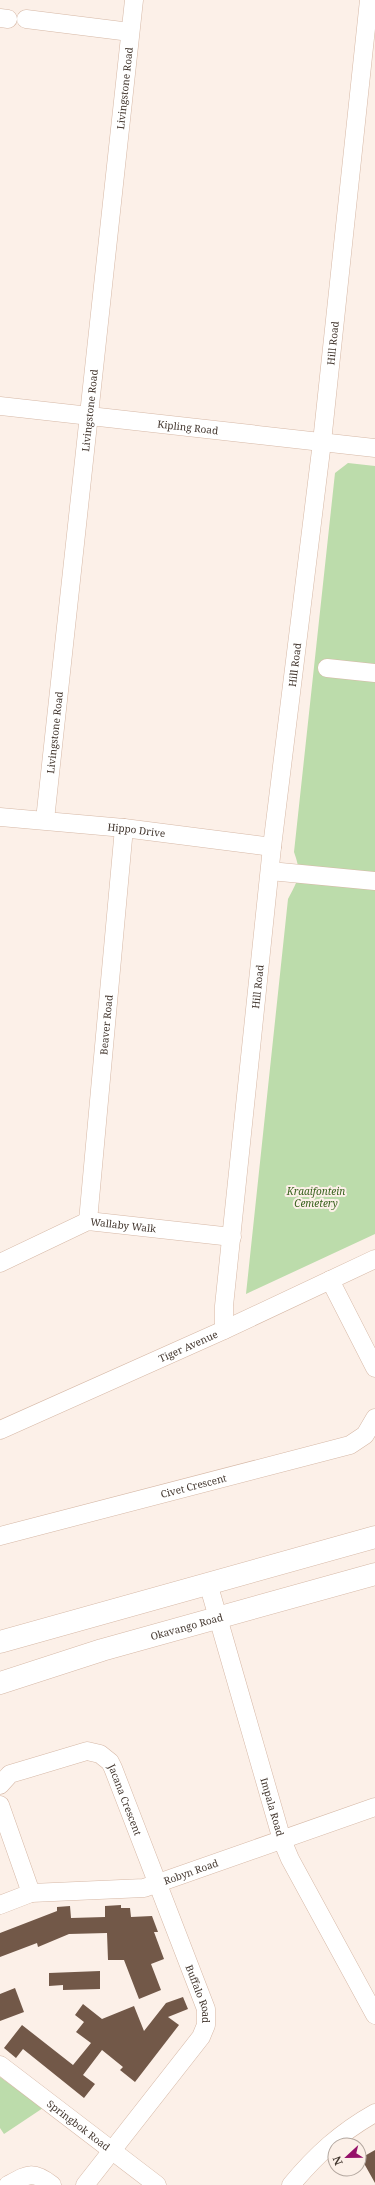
<svg xmlns="http://www.w3.org/2000/svg" width="375" height="2185" font-family="'Noto Serif',serif">
<style>
.green{fill:#bcdcab}
.building{fill:#725848}
.lines{fill:none;stroke-linecap:round;stroke-linejoin:round}
.minor-casing{stroke:#d6b8a6;stroke-width:19}
.major-casing{stroke:#d6b8a6;stroke-width:23}
.minor{stroke:#fff;stroke-width:18}
.major{stroke:#fff;stroke-width:22}
.labels{text-anchor:middle;stroke-width:4;stroke-linejoin:round;paint-order:stroke}
.street-label{font-size:10px;fill:#443830;stroke:#fcf0e8}
.park-label{font-size:10px;font-style:italic;fill:#3a631f;stroke:#fcf0e8}
</style>
<rect width="100%" height="100%" fill="#fcf0e8"/>
<path class="green" d="M348 463 375 466V1234L246 1294 288 899C299 878 302 875 294 852L335 473Z
M0 2077 43 2108 4 2134 0 2128Z"/>
<path class="building" d="M121 1905V1908H130L131 1917 152 1916 158 1932H154L164 1959 151 1964 161 1990 139 1999 124 1960H108L107 1933 69 1934 38 1947 37 1943 0 1957V1933L57 1911V1907L70 1906 71 1918 105 1917V1906Z
M100 1971V1989L63 1990V1985L49 1986V1973Z
M15 1988 24 2012 0 2021V1994Z
M183 1997 188 2009 168 2017 179 2025 135 2082 120 2070 123 2067 102 2050 83 2075 95 2084 84 2098 23 2049 16 2058 4 2048 22 2025 73 2065 91 2043 76 2032 84 2022 75 2015 83 2004 102 2019 134 2006 144 2031 166 2003Z
M375 2150V2183L361 2158Z"/>
<g class="lines">
<defs>
<g id="minor">
<path d="M0 18 8 19"/>
<path d="M26 19 130 32"/>
<path id="s1" d="M0 406 375 448"/>
<path d="M327 668 375 673"/>
<path id="s2" d="M0 817 124 828 272 847"/>
<path id="s3" d="M45 820 134 0"/>
<path d="M270 871 375 881"/>
<path id="s4" d="M88 1221 124 828"/>
<path id="s5" d="M0 1263 88 1221 232 1237"/>
<path d="M330 1280 375 1368"/>
<path id="s6" d="M224 1330V1306L272 847 322 442 369 0"/>
<path id="s7" d="M0 1430 224 1330 375 1259"/>
<path id="s8" d="M0 1536 350 1445 365 1435 375 1418"/>
<path id="s9" d="M208 1583 282 1840 290 1859 375 2015"/>
<path id="s10" d="M0 1785 10 1774 87 1751 100 1754 110 1762 113 1768 206 2009V2025L201 2037 85 2185"/>
<path d="M0 1805 31 1893"/>
<path id="s11" d="M0 1905 31 1893 144 1888 375 1807"/>
<path id="s12" d="M0 2065 157 2185"/>
<path d="M8 2185C28 2174 33 2170 52 2185"/>
<path d="M291 2185C316 2155 341 2132 375 2113"/>
</g>
<g id="major">
<path d="M0 1642 375 1537"/>
<path id="s13" d="M0 1683 102 1650 375 1574"/>
</g>
</defs>
<use href="#minor" class="minor-casing"/>
<use href="#major" class="major-casing"/>
<use href="#minor" class="minor"/>
<use href="#major" class="major"/>
</g>
<g class="labels">
<g class="street-label">
<text dy="4" stroke="none"><textPath href="#s3" startOffset="736">Livingstone Road</textPath></text>
<text dy="4" stroke="none"><textPath href="#s6" startOffset="993">Hill Road</textPath></text>
<text dy="4" stroke="none"><textPath href="#s3" startOffset="412">Livingstone Road</textPath></text>
<text dy="4" stroke="none"><textPath href="#s1" startOffset="189">Kipling Road</textPath></text>
<text dy="4" stroke="none"><textPath href="#s6" startOffset="669">Hill Road</textPath></text>
<text dy="4" stroke="none"><textPath href="#s3" startOffset="88">Livingstone Road</textPath></text>
<text dy="4" stroke="none"><textPath href="#s2" startOffset="137">Hippo Drive</textPath></text>
<text dy="4" stroke="none"><textPath href="#s6" startOffset="345">Hill Road</textPath></text>
<text dy="4" stroke="none"><textPath href="#s4" startOffset="197">Beaver Road</textPath></text>
<text dy="4" stroke="none"><textPath href="#s5" startOffset="133">Wallaby Walk</textPath></text>
<text dy="4" stroke="none"><textPath href="#s7" startOffset="206">Tiger Avenue</textPath></text>
<text dy="4" stroke="none"><textPath href="#s8" startOffset="200">Civet Crescent</textPath></text>
<text dy="4" stroke="none"><textPath href="#s13" startOffset="195">Okavango Road</textPath></text>
<text dy="4" stroke="none"><textPath href="#s10" startOffset="162">Jacana Crescent</textPath></text>
<text dy="4" stroke="none"><textPath href="#s9" startOffset="233">Impala Road</textPath></text>
<text dy="4" stroke="none"><textPath href="#s11" startOffset="196">Robyn Road</textPath></text>
<text dy="4" stroke="none"><textPath href="#s10" startOffset="370">Buffalo Road</textPath></text>
<text dy="4" stroke="none"><textPath href="#s12" startOffset="99">Springbok Road</textPath></text>
</g>
<g class="park-label">
<text x="316" y="1195">Kraaifontein<tspan x="316" dy="12">Cemetery</tspan></text>
</g>
</g>
<g transform="translate(347 2157) rotate(248)"><circle r="19" fill="#fcf0e8" stroke="#b2a69e"/>
<path d="M0-3L7 15L0 10L-7 15Z" fill="#951169"/>
<text y="-6" font-size="11" font-weight="bold" text-anchor="middle" fill="#443830">N</text>
</g>
</svg>
